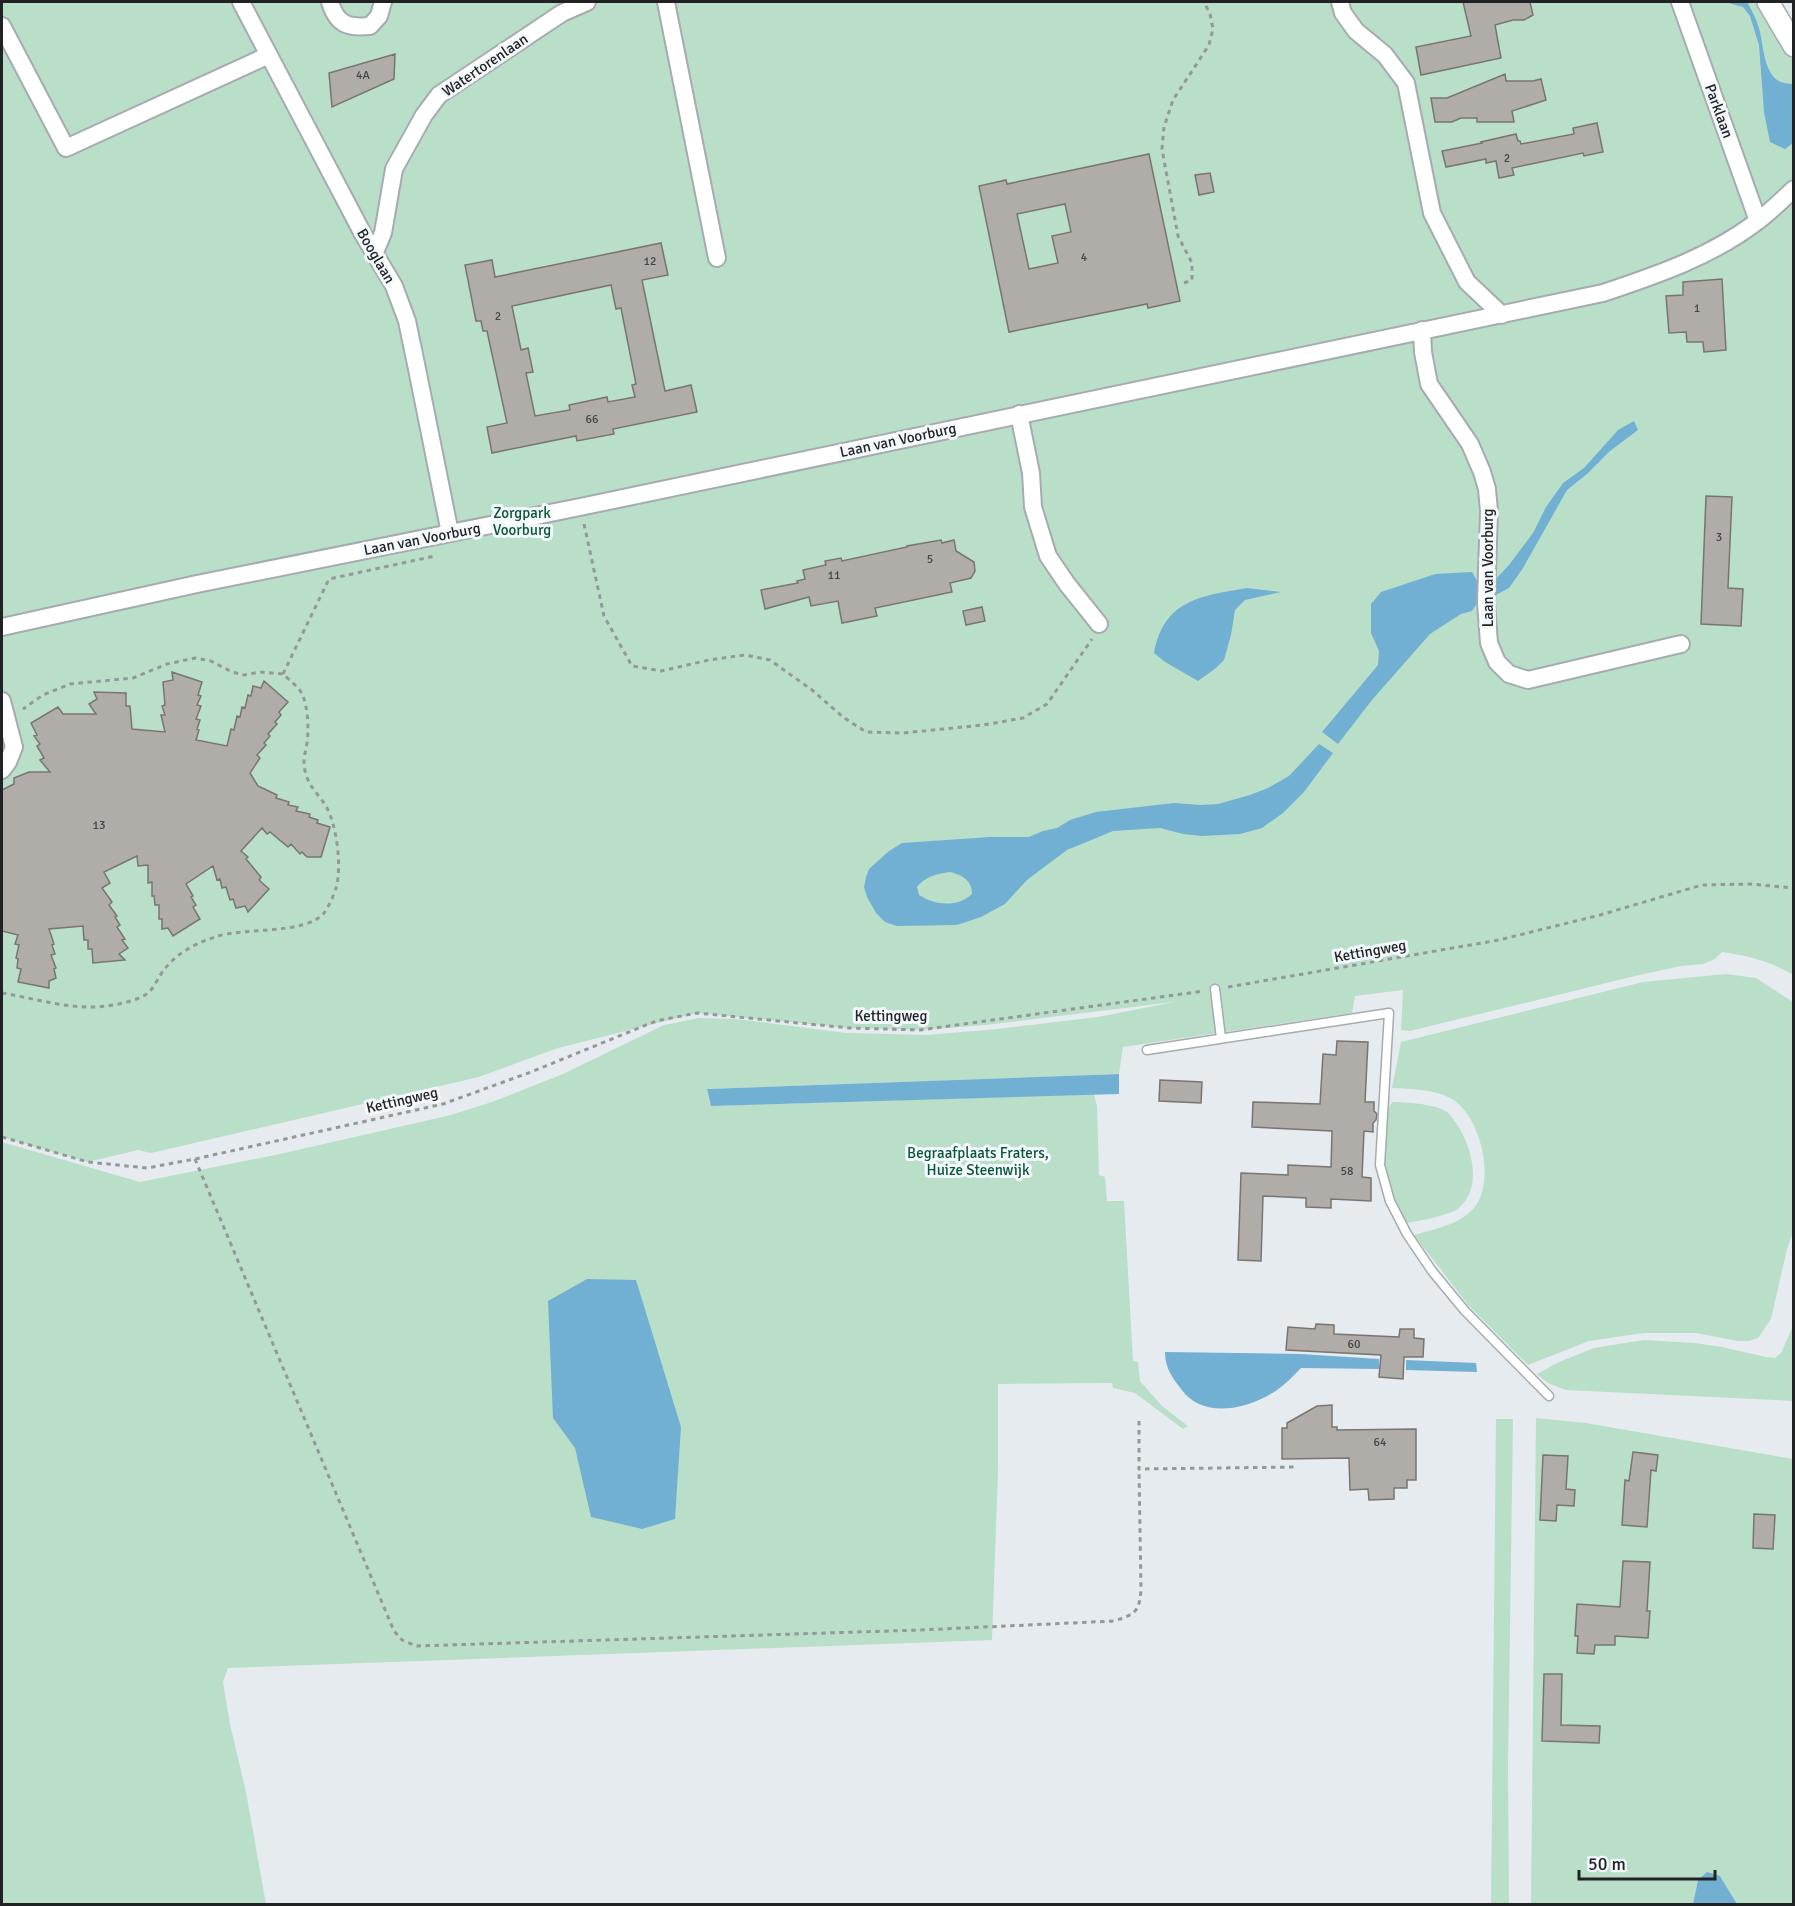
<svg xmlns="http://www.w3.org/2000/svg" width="1795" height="1906" font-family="Signika,sans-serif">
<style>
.green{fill:#badfc8;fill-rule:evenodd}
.water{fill:#71b0d2;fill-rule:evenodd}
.building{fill:#b0aca7;stroke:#787571;stroke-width:1.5;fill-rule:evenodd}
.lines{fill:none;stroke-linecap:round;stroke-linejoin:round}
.service-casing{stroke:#a6abaf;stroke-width:11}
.minor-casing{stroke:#a6abaf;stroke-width:20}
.tertiary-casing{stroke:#a6abaf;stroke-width:24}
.path{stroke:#94989a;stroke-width:3;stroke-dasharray:4.5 4.5;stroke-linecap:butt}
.service{stroke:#fff;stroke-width:8}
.minor{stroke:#fff;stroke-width:16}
.tertiary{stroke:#fff;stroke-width:21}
.labels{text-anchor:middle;stroke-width:6;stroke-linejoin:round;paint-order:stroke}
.number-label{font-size:12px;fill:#444}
.street-label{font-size:15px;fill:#202223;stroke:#f3f8fc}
.park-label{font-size:15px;fill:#085533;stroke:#f3f8fc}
</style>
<rect width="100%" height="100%" fill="#e6ebef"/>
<path class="green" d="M2 2H1768L1794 46 1793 975C1771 961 1747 956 1722 952L1715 959 1703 964 1681 966 1635 976 1410 1031 1401 1030 1403 990 1355 996 1352 1013 1123 1047 1119 1074 707 1089 711 1106 1094 1094 1097 1106 1099 1175 1105 1177 1107 1201H1124L1133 1361 1138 1362 1140 1381 1162 1406 1188 1426 1183 1429 1135 1393 1113 1388 1112 1383 998 1384V1470L992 1640 228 1668 223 1682 230 1724 246 1792 266 1904H2V1142L140 1182 280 1154 451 1115 492 1102 563 1074 664 1025 699 1018 737 1019 847 1033 927 1035 997 1029 1098 1017 1174 1002 986 1025 920 1030 850 1028 697 1013 558 1048 479 1077 151 1153 138 1150 88 1162 2 1137ZM575 1448 642 1529 592 1517Z
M1726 974 1756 978 1793 1002V1232L1787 1249 1771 1319 1758 1338 1749 1341H1738L1696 1333H1644L1589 1341 1528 1365 1469 1306 1414 1235C1434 1229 1459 1225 1473 1209 1497 1183 1481 1114 1450 1098 1433 1089 1411 1089 1392 1088L1401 1042 1643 982Z
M1393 1102C1411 1103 1432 1103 1447 1112 1451 1115 1453 1119 1456 1123 1472 1146 1483 1187 1459 1208 1450 1216 1410 1223 1397 1224 1390 1212 1382 1200 1381 1185 1380 1173 1384 1114 1390 1105 1390 1104 1392 1103 1393 1102Z
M1793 1326V1401L1566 1390 1548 1383 1537 1374 1559 1362 1594 1348 1644 1340 1695 1343 1722 1347 1766 1357 1775 1358 1781 1353Z
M1536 1418 1586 1423 1793 1459V1904H1737L1720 1876 1698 1880 1693 1904H1531Z
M1496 1419H1513L1508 1766 1509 1904H1491Z"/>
<path class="water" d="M1725 2H1747C1752 10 1756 19 1759 28 1763 43 1763 62 1772 75 1777 82 1785 84 1793 84V143L1785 149 1770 142 1764 112 1759 45 1750 16 1743 7Z
M1634 421 1638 430 1610 451 1587 474 1567 490 1523 568 1509 588 1492 597 1479 600 1472 611 1461 614 1430 634 1372 700 1338 744 1322 732 1378 665 1379 651 1371 633V604L1381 592 1435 574 1472 572 1479 584 1494 581 1509 565 1533 533 1546 507 1563 483 1584 468 1618 430Z
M1247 588 1281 592 1245 600 1235 610 1231 635 1224 660 1216 668 1198 681 1165 662 1154 653C1164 600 1200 596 1247 588Z
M1319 744 1333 753 1304 792 1283 813 1262 828 1240 834 1202 836 1183 834 1160 828 1113 831 1067 850 1027 880 1005 904 981 917 957 925 897 926 885 922 876 913 867 897 864 887 866 877 869 869 889 851 902 843 990 837H1029L1043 831 1057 828 1070 820 1096 812 1174 803 1201 805 1218 804 1250 795 1268 788 1289 776ZM950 872C962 875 972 880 972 894 958 908 934 905 919 895L917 887C926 876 936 874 950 872Z
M1119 1074V1094L711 1106 707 1089Z
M587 1279 636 1280 681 1427 675 1519 642 1529 591 1517 575 1448 553 1418 548 1301Z
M1165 1352 1301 1354 1379 1359V1369L1301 1368C1294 1375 1286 1384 1277 1390 1250 1408 1204 1421 1181 1389 1172 1377 1165 1368 1165 1352Z
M1406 1360 1476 1363 1477 1372 1406 1370Z
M1707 1872 1720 1876 1737 1904H1693L1698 1880Z"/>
<path class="building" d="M1463 2H1530L1533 15 1524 20H1513L1495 25 1501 58 1421 75 1416 47 1471 36Z
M395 54 394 79 332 107 329 73Z
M1505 74 1506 81H1533L1541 79 1546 100 1512 111 1514 122H1477V118H1461L1452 122H1435L1431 98H1447Z
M1597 123 1603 152 1584 156 1583 153 1512 168 1514 175 1499 178 1496 161 1486 163V159L1446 167 1442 151 1482 143 1481 142 1516 134 1518 141H1520L1521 144 1574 134 1573 128Z
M1149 154 1180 301 1148 308 1147 304 1009 332 979 186 1006 180 1007 184ZM1065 204 1071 232 1052 236 1058 263 1029 269 1017 214Z
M1210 173 1214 192 1199 195 1195 175Z
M661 243 668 275 642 280 665 391 691 385 697 412 613 429 614 434 577 441 576 436 492 453 487 427 507 423 487 331H483L481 321H476L465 265 492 260 495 277ZM611 285 616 309 621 308 636 384 632 385 635 397 608 402 607 397 569 405 570 410 535 416 526 373 533 372 528 348 521 350 512 306Z
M1722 279 1726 350 1704 352 1703 342H1687L1686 332 1669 333 1666 296 1683 295V282Z
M1706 496 1732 497 1728 588 1743 589 1741 626 1701 624Z
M941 540 942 543 954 540 956 551 974 562 975 571 971 578 950 583 952 592 875 608 877 616 842 623 838 601 811 606 809 597 765 609 761 590 798 583 797 581 805 579 803 570 826 565 825 561 841 558 842 561 907 547V546Z
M982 607 985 621 966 625 963 611Z
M172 672 202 682 198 695 201 696 197 705 201 706 196 719 200 720 197 729 199 730 196 740 227 746 231 729 234 730 237 716 240 717 242 707 245 708 248 695 251 696 253 686 261 688 264 681 288 702 279 712 281 715 275 722 277 724 268 734 270 736 264 743 266 745 257 755 260 758 250 773 258 786 277 795 276 798 289 802 288 805 298 807 296 811 310 814 309 817 318 820 317 823 330 827 321 857H307L302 852 300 854 291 844 288 847 270 832 267 834 262 828 241 851 248 857 246 859 261 877 259 880 269 889 248 912 245 906 236 908 233 899 230 900 226 887 222 888 220 879 217 880 213 866 186 884 193 896 191 897 196 905 193 907 200 919 173 936 168 928 162 929V919H159V905H155L154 896H152V882L148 883V865L138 866 137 856 104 872 110 883 102 888 112 902 109 905 117 916 115 917 120 925 117 927 125 939 122 940 128 948 119 954 125 960 93 963 92 949H88V940H84L83 926 49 929 54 944 52 945 55 954 51 955 56 968 54 969 56 978 49 981V988L18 982 21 969 17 968 18 959 16 958 19 945 15 944 18 935 2 931V790L14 784V778L29 772H50L40 760 44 758 37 746 40 744 34 736 37 735 31 723 58 707 63 714H96L89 704 97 699 94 692 126 693V706H130L132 729 165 732 161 715H165L162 706 165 705 163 682 173 680Z
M1337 1041 1368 1042 1365 1102H1374V1111L1377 1114 1376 1120 1373 1123V1132L1364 1131 1362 1177 1371 1178V1201L1331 1199V1208L1306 1207V1198L1263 1196 1261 1261 1238 1260 1241 1173 1288 1175V1165L1331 1167 1332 1131 1252 1127 1253 1102 1320 1104 1323 1054 1336 1055Z
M1160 1080 1202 1082 1201 1103 1159 1101Z
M1316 1324 1334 1325V1334L1399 1337 1400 1329H1414V1338L1424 1339 1423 1357H1404L1403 1379 1379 1377 1381 1355 1286 1350 1288 1327 1315 1329Z
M1332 1405V1427H1337V1430L1416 1429V1480H1407V1488H1394V1499L1369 1500 1368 1489 1350 1490 1349 1458 1282 1459V1428H1287V1423L1317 1406Z
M1633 1452 1658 1455 1656 1471 1651 1470 1647 1527 1622 1525 1625 1480 1629 1481Z
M1543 1455 1568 1456 1566 1489 1575 1490 1574 1506 1557 1505 1556 1521 1540 1520Z
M1754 1514 1775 1515 1773 1549 1753 1548Z
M1623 1561 1650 1562 1647 1611H1650L1648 1638 1615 1636V1645H1595L1594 1654 1577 1653 1578 1636H1575L1577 1604 1620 1607Z
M1544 1674H1562L1561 1725 1600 1726 1599 1743 1542 1741Z"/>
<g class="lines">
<defs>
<path id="service" d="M1215 989 1221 1038
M1147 1050 1389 1013 1380 1165 1390 1201 1407 1234 1432 1271 1465 1311 1549 1396"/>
<path id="minor" d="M241 2 363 234 394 286 407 321 416 364 450 533
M330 2C337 25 348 28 370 26L379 16 383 2
M666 2 717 258
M1340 2 1343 13 1356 31 1385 55 1406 83 1432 213 1467 282 1502 315
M1680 2 1758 221
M2 26 66 148 269 55
M375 252 383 233 394 169 424 115 439 95 562 13 587 2
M1422 330 1423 352 1429 384 1470 444 1482 472 1487 489 1489 511 1486 603 1489 643 1497 662 1509 674 1528 680 1681 644
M1019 414 1031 473 1033 507 1048 556 1067 584 1099 624
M2 627 197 584 580 507 1603 293C1657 275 1713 256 1759 220 1771 211 1782 200 1794 189
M2 701 14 747 8 762 2 770"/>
<path id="tertiary" d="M1768 2 1794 46"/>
</defs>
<use href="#service" class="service-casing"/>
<use href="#minor" class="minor-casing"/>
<use href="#tertiary" class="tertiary-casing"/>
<path class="path" d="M1184 283 1192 280V263L1178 236 1162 149 1164 127 1173 100 1209 45 1213 29 1210 14 1204 2
M584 524 604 616 632 666 661 671 709 660 745 655 770 660 812 690 843 717 866 732 903 733 983 725 1023 718 1047 704 1092 639
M283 674 329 579 435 556
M1228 987 1499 940 1600 915 1702 885 1750 884 1794 888
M2 993C39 999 75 1012 113 1005 125 1003 138 1000 148 993 154 988 158 978 163 971 177 953 194 944 215 937 243 927 306 935 324 913 328 908 334 895 336 888 342 868 337 827 327 808 320 795 310 789 306 774 302 763 305 754 307 743 309 730 308 706 302 694 299 687 289 680 283 674L260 672 244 675 232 672 211 661 195 658 167 664 133 678 70 684 43 695 23 709
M2 1137 88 1162 147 1168 195 1159 443 1104 531 1072 656 1021 697 1013 850 1028 920 1030 1204 991
M195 1159 394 1631 402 1640 416 1646 920 1630 1114 1621C1135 1614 1139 1613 1141 1590L1139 1469
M1139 1421V1469L1298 1467"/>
<use href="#service" class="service"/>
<use href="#minor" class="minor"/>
<use href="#tertiary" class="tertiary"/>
</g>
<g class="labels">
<g class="number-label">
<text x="363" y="79">4A</text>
<text x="1507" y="162">2</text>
<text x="1084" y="261">4</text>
<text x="650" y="265">12</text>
<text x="1697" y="312">1</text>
<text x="498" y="320">2</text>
<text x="592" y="423">66</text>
<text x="1719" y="541">3</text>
<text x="930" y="563">5</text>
<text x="834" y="579">11</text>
<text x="99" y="829">13</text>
<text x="1347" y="1175">58</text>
<text x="1354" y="1348">60</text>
<text x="1380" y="1446">64</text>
</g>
<g class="street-label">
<text transform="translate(485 65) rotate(-34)" y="5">Watertorenlaan</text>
<text transform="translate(1719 111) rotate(70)" y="5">Parklaan</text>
<text transform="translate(376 256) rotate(60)" y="5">Booglaan</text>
<text transform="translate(898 440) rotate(-12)" y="5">Laan van Voorburg</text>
<text transform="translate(422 539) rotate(-11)" y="5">Laan van Voorburg</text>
<text transform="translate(1488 568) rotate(-90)" y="5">Laan van Voorburg</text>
<text transform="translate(1370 951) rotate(-10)" y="5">Kettingweg</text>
<text x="891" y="1021">Kettingweg</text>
<text transform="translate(402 1100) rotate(-13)" y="5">Kettingweg</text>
</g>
<g class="park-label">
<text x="522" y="518">Zorgpark<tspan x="522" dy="17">Voorburg</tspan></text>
<text x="978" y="1158">Begraafplaats Fraters,<tspan x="978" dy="17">Huize Steenwijk</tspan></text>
</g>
</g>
<rect width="1795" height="1906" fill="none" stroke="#202223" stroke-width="6"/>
<path d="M1579 1870v9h136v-9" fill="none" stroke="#202223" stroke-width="3"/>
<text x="1588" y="1870" font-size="18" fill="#202223" stroke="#f3f8fc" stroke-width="4.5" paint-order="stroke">50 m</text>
</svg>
